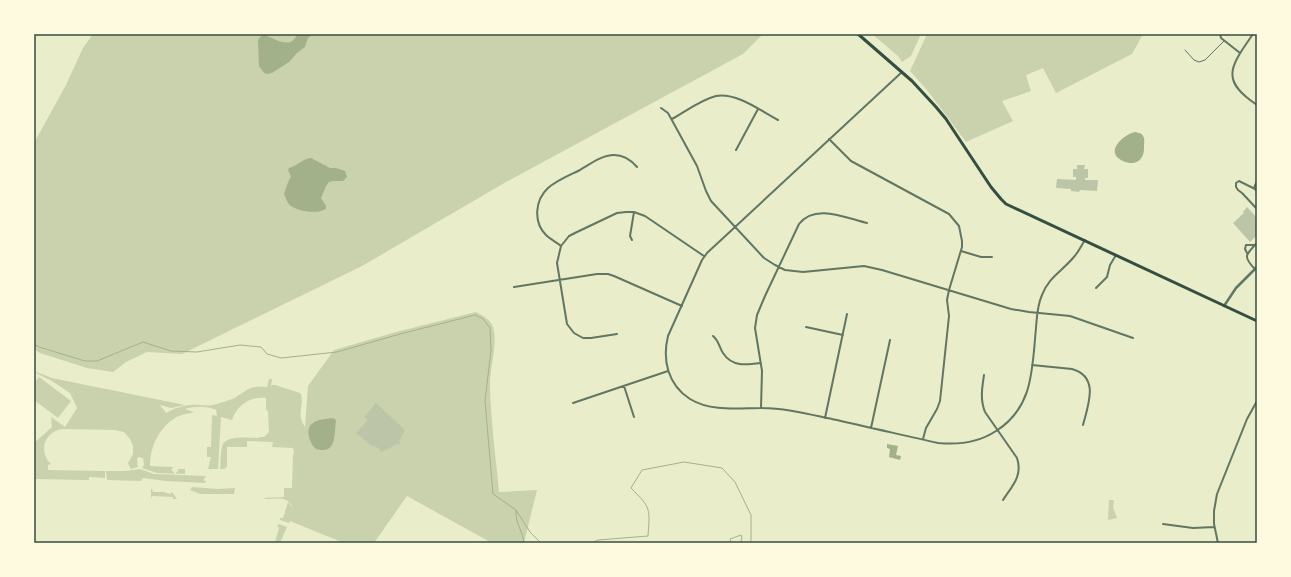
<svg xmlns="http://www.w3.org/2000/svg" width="1291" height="577" font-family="Signika,sans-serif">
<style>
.green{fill:#cad2ad}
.water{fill:#a3b18a}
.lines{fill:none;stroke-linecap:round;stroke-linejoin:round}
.stream{stroke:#a3b18a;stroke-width:1}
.building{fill:#bcc5a7}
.service{stroke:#617663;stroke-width:1}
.minor{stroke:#617663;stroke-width:2}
.tertiary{stroke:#617663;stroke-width:2.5}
.secondary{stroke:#344e41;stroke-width:3}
.neatline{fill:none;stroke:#344e41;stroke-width:1.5}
</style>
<rect width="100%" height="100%" fill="#e9edc9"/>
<path class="green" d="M93 34H763L743 54 506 182 362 266 182 354 147 352 126 362 113 372 87 368 40 353 34 349V143L66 85 83 48Z
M872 34H921L911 56 902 62 898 56Z
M927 34H1143L1132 54 1056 93 1043 68 1026 75 1031 91 1002 101 1013 121 966 142 927 90 910 71Z
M476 312C485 317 492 320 494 331 497 350 489 369 490 388 491 423 496 458 499 492L537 490 524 543H492L407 496 374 543H344L290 521 289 523 280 520V518H283L288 502 293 508C287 495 277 499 265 499L264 498 284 497V488H292L293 455 294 453 293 448 272 447 273 442 247 441V447H227V467L224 469H220C221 462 220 454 222 447 224 434 249 438 259 438L260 437H264L269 432 268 411 266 410V398C250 396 237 405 232 420L221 417 218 469H208L211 457H207V447H211L212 415 217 416 216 410C207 406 194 406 185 409L194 412C189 414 184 414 179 416 160 425 150 446 150 466L174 467 171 469 175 474 178 471V469H185V474L157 473 142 468 144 465 143 458 138 457 137 460 138 467 130 469V466H129L128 463 133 454V446L130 439 124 432 115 430 63 429C44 431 38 452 51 464L48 465V470L105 471V478L89 477V480H87L34 479V443L52 427 51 417 65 427 77 408 70 393 52 381 34 372V371L52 378 185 405 171 408 160 405 166 413C176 408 186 404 198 405 203 405 208 406 213 405 217 404 234 399 236 397 250 388 250 386 267 387L269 379H272L271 387 272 385H275L300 393C306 405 295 412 305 427L308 386 334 350 396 332Z
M39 377 71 401 58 418 34 400V383Z
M140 469 154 474 205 476 206 477 204 478V481H206L205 483 166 481 143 478 141 481 107 480 106 471H125Z
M192 487 218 489 235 488 234 494H200L190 490Z
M151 489H152L153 492H163L170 494 172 492 177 499H173V497L152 496 151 499Z
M1109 500H1114L1113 507 1117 518 1108 520Z
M279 524 287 527 280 543H270L275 542 279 528 277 526Z"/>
<path class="water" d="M297 34H313L308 38 305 47 297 53 289 62 272 73 267 74 264 73 259 66 258 40 260 37 264 35C275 38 291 51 297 34Z
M1135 132C1139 133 1142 133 1143 136 1145 139 1144 142 1144 145 1145 159 1137 167 1123 161 1104 153 1122 135 1135 132Z
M311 158 330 168H336L345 171 347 177 343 181H333L329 182 326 186 321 198 326 206V209C317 214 300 212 291 206 287 203 286 198 284 194 286 189 288 180 291 177L288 170 289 168C299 165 302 159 311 158Z
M332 418 335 419 336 421C334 435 337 455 316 449 310 444 304 428 313 423 318 419 326 419 332 418Z
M887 444 898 446 896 455 901 456 900 460 889 457 890 449 887 448Z"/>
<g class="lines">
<path class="stream" d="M34 344 39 347 85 361H97L143 342 171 351 197 352 240 345 250 346 261 347 267 354 281 358 337 352 400 334 475 315 483 319 490 328 491 350 485 401 493 494 516 510 530 532 541 543
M516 511C515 522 523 532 524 543
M592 543 598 540 648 536C650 508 651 508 631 488L642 470 684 462 722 468 735 482 751 515V543
M731 543 730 539 741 535 742 538 741 541 742 543"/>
</g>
<path class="building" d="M1077 165H1085L1084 169H1088V178H1085V180H1098L1097 191 1080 190 1079 192 1071 191V189L1056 188 1057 179 1076 180V177H1073V169H1077Z
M1247 207 1257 218V235L1250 242 1233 223 1244 213 1243 212Z
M376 403 405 430 399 441 401 442 399 445 397 444 388 449 380 452V450L374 445 373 447 356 433 368 420 364 417Z"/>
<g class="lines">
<path class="service" d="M1185 50 1194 60 1199 62 1205 60 1224 41"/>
<path class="minor" d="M1220 34 1221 38 1240 53
M1253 34C1231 66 1219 80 1257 105
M902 72 707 253 702 260 668 336C662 360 668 385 690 399 711 412 739 408 762 408 787 408 812 415 837 420 870 428 904 435 938 443 959 445 978 443 996 431 1034 407 1032 368 1036 328 1037 316 1037 306 1042 295 1048 278 1062 271 1073 258 1078 253 1081 246 1085 240
M661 108 668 113 697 166 706 191 711 201 764 258 775 265 785 270 803 272 864 266 882 270 1011 309 1029 312 1070 316 1133 338
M672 119C685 112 700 100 716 96 736 92 761 111 778 120
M829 139 851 161 949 214 959 226 962 241V247L949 290 947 300 949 316 940 401 937 409 926 428 923 439
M736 150 758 109
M1257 181 1254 188 1257 191
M1255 189 1239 181 1236 183V187L1238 190 1242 193 1257 209
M632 240 630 236 634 212
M561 246C556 242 550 239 546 235 533 222 535 200 548 188 557 180 570 175 580 170 590 164 602 155 614 155 624 155 631 160 637 167
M961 251 981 257H992
M1247 253 1245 249 1246 245H1255
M1255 269C1243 257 1245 255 1257 243
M514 287 597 274H608L614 276 682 306
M1096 288 1107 277 1110 265 1116 255
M806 327 843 335
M617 334 591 338H583L574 333 567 324 557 263 561 246 569 236 577 232 617 213 626 212H634L645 216 704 256
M713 336C719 341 719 347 723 353 732 367 746 365 761 363
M1032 365 1072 369C1100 377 1088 405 1083 425
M984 375C982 388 980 400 985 412L1017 458C1023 476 1012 486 1003 500
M624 386 634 417
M573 403 668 371
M761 408 762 371 755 328 757 315 765 296 799 224C815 203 846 218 867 223
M825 418 847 314
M871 428 890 340
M1163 524 1193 528 1214 527
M1218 543 1214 524V511L1217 494 1247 419 1257 401"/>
<path class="tertiary" d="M1224 306 1236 288 1257 267"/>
<path class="secondary" d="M858 34 912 81 936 107 946 119 991 187 1001 199 1006 204 1257 321"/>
</g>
<rect width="1291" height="577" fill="none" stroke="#fefae0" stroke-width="70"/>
<rect x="35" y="35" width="1221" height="507" class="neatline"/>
</svg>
